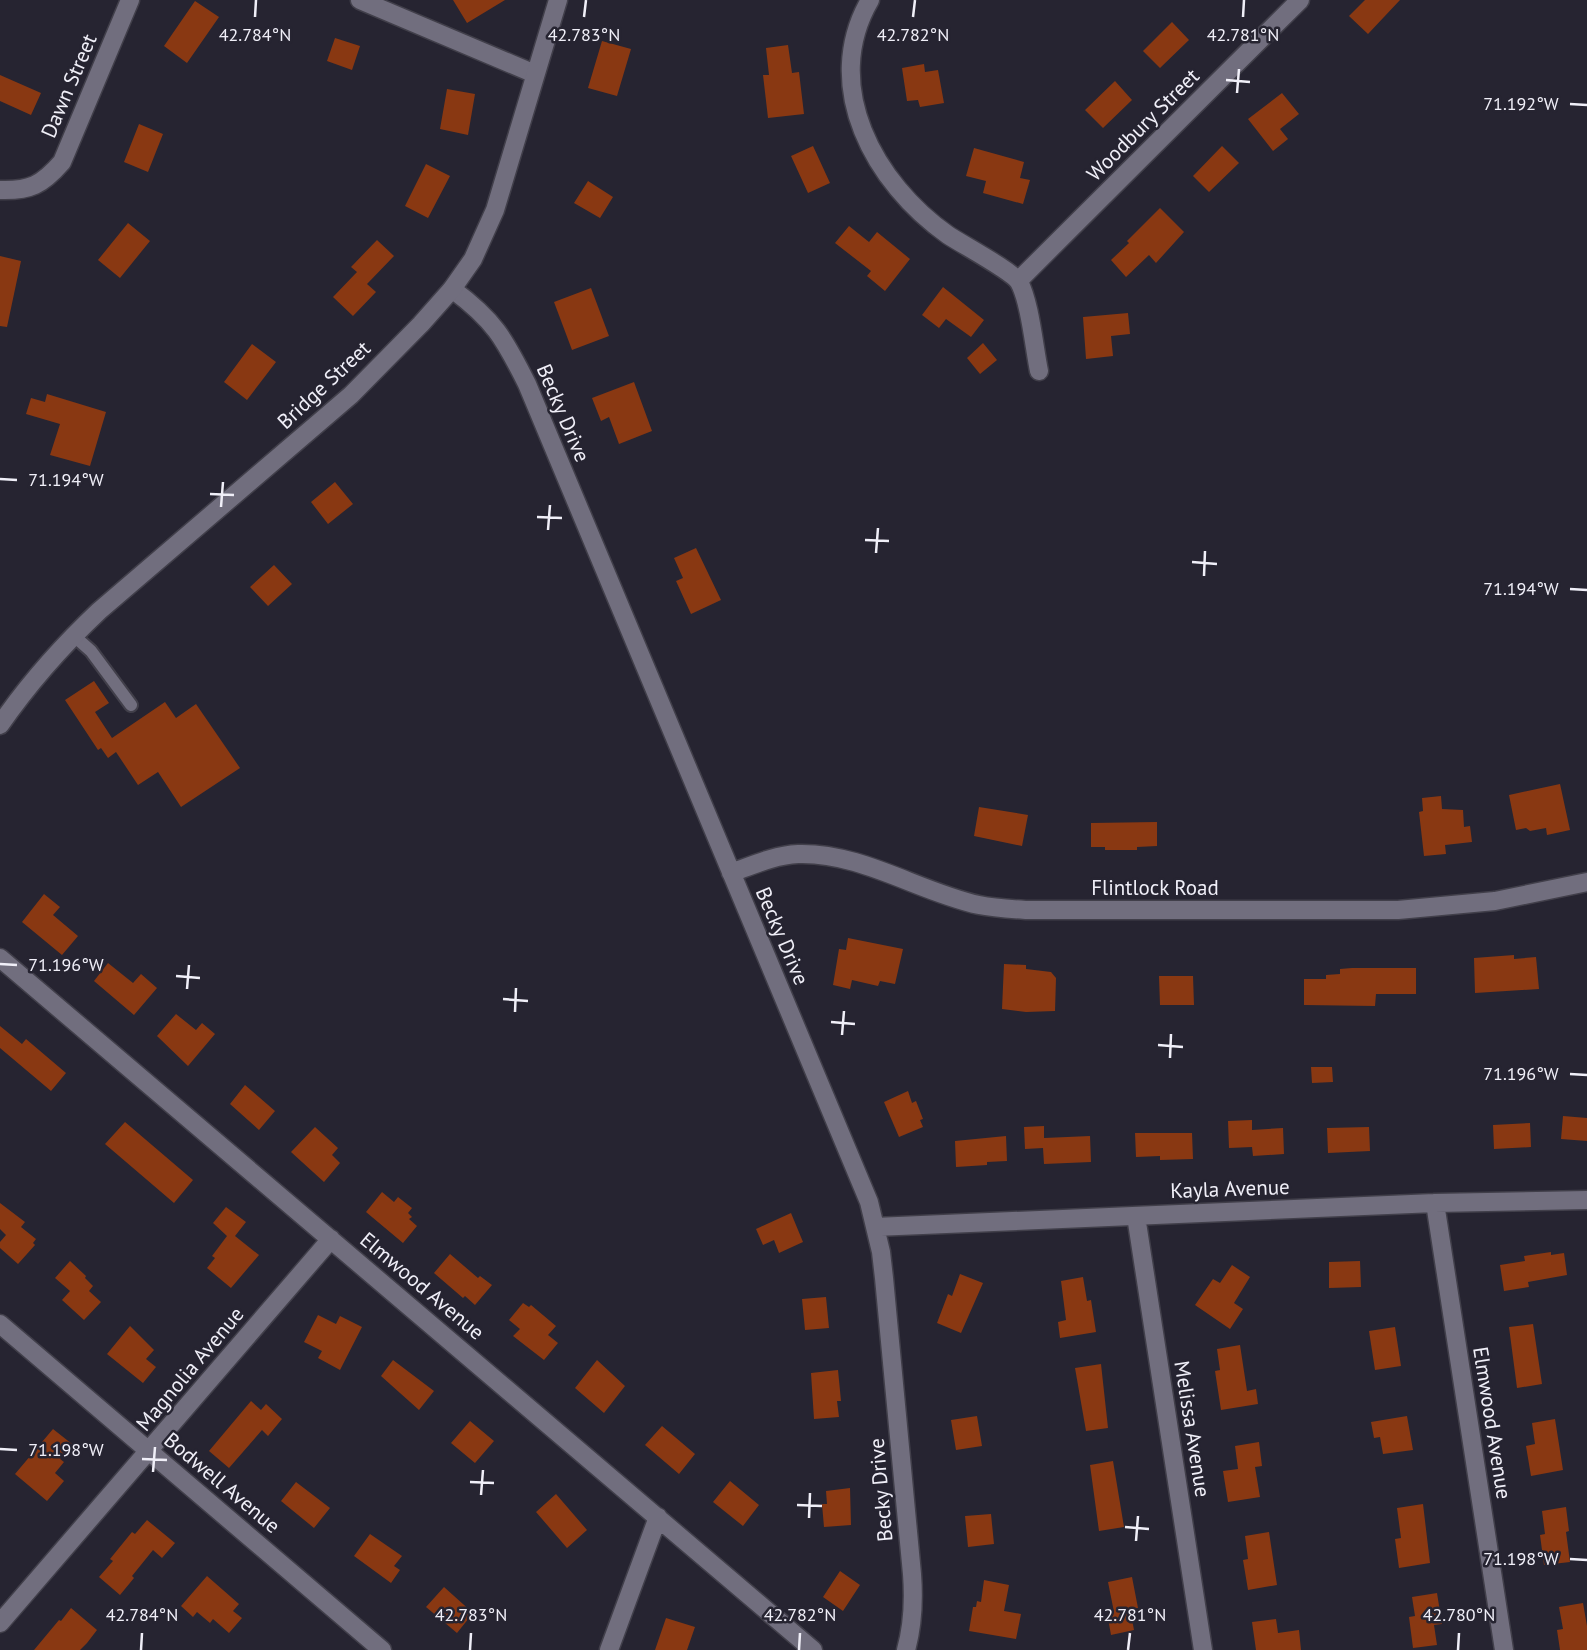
<svg xmlns="http://www.w3.org/2000/svg" width="1587" height="1650" font-family="'PT Sans',sans-serif">
<style>
.building{fill:#893812}
.lines{fill:none;stroke-linecap:round;stroke-linejoin:round}
.service-casing{stroke:#413f4a;stroke-width:16}
.minor-casing{stroke:#413f4a;stroke-width:21}
.tertiary-casing{stroke:#413f4a;stroke-width:21}
.service{stroke:#716e7e;stroke-width:12}
.minor{stroke:#716e7e;stroke-width:18}
.tertiary{stroke:#716e7e;stroke-width:18}
.ticks{fill:none;stroke:#f0eff8;stroke-width:2.5}
.labels{text-anchor:middle;stroke-width:5;stroke-linejoin:round;paint-order:stroke}
.street-label{font-size:21px;fill:#f0eff8;stroke:#262431}
.ticks-label{font-size:18px;text-anchor:middle;fill:#f0eff8;stroke:#262431;stroke-width:5;stroke-linejoin:round;paint-order:stroke}
</style>
<rect width="100%" height="100%" fill="#262431"/>
<path class="building" d="M453 0H505L467 23Z
M1365 0H1400L1368 34 1349 16Z
M195 1 219 17 187 63 164 46Z
M1172 22 1189 40 1160 68 1143 51Z
M335 38 360 46 352 70 327 61Z
M602 41 631 49 617 96 588 88Z
M788 45 792 73 799 72 804 114 768 118 763 75H769L766 48Z
M924 64 925 72 938 70 944 103 920 107 918 100 907 101 902 68Z
M0 75 41 93 31 115 0 101Z
M1115 81 1132 100 1103 128 1085 110Z
M447 89 475 94 468 135 440 129Z
M1282 93 1299 114 1280 129 1288 139 1273 151 1248 119Z
M139 124 163 134 148 172 124 162Z
M813 146 830 183 808 193 791 156Z
M1222 146 1239 163 1209 192 1193 176Z
M974 148 1024 162 1020 178 1030 180 1023 204 983 193 986 181 966 176Z
M426 164 450 176 428 218 405 206Z
M588 181 613 197 600 218 574 203Z
M1160 208 1184 232 1156 263 1149 255 1126 277 1111 260 1129 243 1127 241Z
M128 223 150 241 120 278 98 260Z
M849 226 869 242 877 232 910 259 885 291 867 276 871 271 835 243Z
M377 240 394 256 367 284 376 292 353 316 333 297 357 272 351 267Z
M0 256 21 261 7 327 0 326Z
M943 287 984 320 971 337 946 319 939 328 922 315Z
M591 288 609 336 572 350 554 302Z
M1128 313 1130 334 1111 336 1113 356 1086 359 1083 317Z
M983 343 997 360 980 374 967 358Z
M252 344 276 362 247 400 224 382Z
M634 382 652 431 619 444 609 417 601 421 592 398Z
M47 394 106 412 90 466 50 455 60 424 26 414 31 398 45 402Z
M335 482 353 504 328 524 311 502Z
M696 548 721 600 691 614 676 581 683 578 674 558Z
M274 565 292 584 268 606 250 587Z
M94 681 109 703 95 712 112 738 165 702 176 718 196 704 240 768 181 807 158 772 138 785 116 752 108 758 101 748 98 750 65 700Z
M1560 784 1570 830 1547 835 1546 828 1530 831 1526 828 1516 830 1509 795Z
M1441 796 1442 809 1463 810 1464 827 1470 826 1472 842 1445 845 1446 854 1424 856 1419 812 1423 811 1422 798Z
M979 807 1028 815 1022 846 974 836Z
M1157 822V846L1137 847V850H1105V847H1091V823Z
M44 894 60 907 53 915 78 936 62 955 22 922Z
M848 938 903 949 895 984 880 981 878 986 852 980 850 989 833 985 839 949 846 950Z
M1514 955V959L1536 957 1539 989 1475 993 1474 958Z
M108 963 133 983 141 974 157 988 134 1015 94 981Z
M1004 964 1026 965V969L1051 972 1056 978 1055 1011 1026 1012 1002 1009Z
M1352 968H1416V994H1376L1375 1006 1304 1005V979H1326V975L1340 974V969Z
M1159 976H1193L1194 1005H1160Z
M176 1014 196 1030 202 1023 215 1034 188 1066 157 1036Z
M0 1026 22 1044 26 1039 66 1073 51 1091 0 1048Z
M1311 1067H1332L1333 1082 1312 1083Z
M245 1085 275 1111 259 1130 230 1104Z
M908 1091 912 1103 916 1101 923 1119 920 1120 923 1127 899 1137 884 1102Z
M1563 1116 1587 1118V1141L1561 1139Z
M1252 1120V1130L1283 1128 1284 1154 1253 1156 1252 1147 1229 1148 1228 1121Z
M125 1122 193 1180 174 1203 105 1144Z
M1530 1123 1531 1147 1494 1149 1493 1125Z
M1044 1126V1138L1090 1136 1091 1162 1044 1164 1043 1148 1025 1149 1024 1127Z
M315 1127 338 1148 332 1155 340 1163 324 1182 291 1152Z
M1369 1127 1370 1151 1328 1153 1327 1128Z
M1135 1133H1192L1193 1159 1160 1160V1156L1136 1157Z
M1006 1136 1007 1161 987 1162V1165L956 1167 955 1141Z
M382 1192 394 1202 398 1197 412 1208 408 1213 412 1217 409 1219 417 1226 403 1243 366 1212Z
M0 1203 25 1222 21 1227 36 1239 33 1243 35 1245 18 1264 0 1248V1242L6 1235 0 1229Z
M226 1207 246 1222 235 1236 259 1255 231 1288 207 1268 215 1258 212 1256 227 1236 213 1223Z
M791 1213 803 1242 779 1253 774 1240 763 1245 756 1229Z
M1551 1252V1255L1564 1253 1567 1275 1528 1282 1529 1287 1504 1291 1500 1265 1525 1261 1524 1256Z
M450 1254 478 1278 480 1276 492 1285 475 1305 465 1296 463 1298 434 1273Z
M70 1261 86 1276 85 1278 93 1286 89 1291 101 1302 84 1320 62 1300 70 1291 55 1278Z
M1360 1261 1361 1287 1329 1288V1262Z
M1232 1265 1250 1277 1234 1303 1243 1309 1230 1329 1195 1305 1213 1279 1220 1283Z
M960 1274 983 1283 961 1333 937 1323 948 1294 952 1296Z
M1083 1277 1087 1301 1091 1300 1096 1332 1060 1338 1058 1322 1066 1320 1061 1281Z
M826 1297 829 1328 805 1330 802 1299Z
M523 1303 529 1307 531 1305 556 1326 548 1335 558 1343 544 1360 513 1336 520 1329 509 1320Z
M318 1315 336 1324 340 1316 362 1327 340 1370 318 1358 322 1351 304 1342Z
M1533 1324 1542 1384 1517 1388 1509 1327Z
M130 1326 154 1350 146 1359 156 1367 143 1383 107 1354Z
M1395 1327 1401 1366 1375 1370 1369 1331Z
M1240 1345 1247 1391 1256 1389 1258 1404 1221 1410 1215 1371 1220 1370 1217 1349Z
M393 1360 434 1391 419 1410 381 1376Z
M597 1360 625 1386 604 1413 575 1388Z
M1101 1364 1108 1428 1086 1431 1075 1368Z
M838 1370 841 1401H837L839 1417 814 1419 811 1373Z
M251 1401 261 1410 266 1404 282 1419 268 1436 262 1430 229 1468 209 1451Z
M977 1416 982 1446 956 1450 951 1420Z
M1407 1416 1413 1450 1383 1454 1380 1437 1374 1438 1371 1422Z
M1555 1419 1563 1470 1531 1476 1526 1446 1535 1444 1532 1423Z
M470 1421 494 1441 475 1463 451 1443Z
M662 1426 695 1454 679 1474 645 1445Z
M53 1429 72 1444 60 1459 64 1462 55 1473 64 1481 47 1501 15 1474Z
M1259 1442 1262 1466 1255 1467 1260 1497 1228 1502 1223 1471 1238 1469 1235 1446Z
M1113 1461 1124 1527 1099 1531 1090 1465Z
M730 1481 759 1505 743 1526 713 1502Z
M296 1482 330 1508 314 1528 281 1501Z
M850 1488 851 1525 824 1527 822 1504H827L826 1491Z
M556 1494 587 1530 567 1548 536 1512Z
M1423 1504 1430 1563 1399 1568 1395 1539 1401 1538 1397 1508Z
M1566 1507 1569 1531 1566 1532 1570 1562 1544 1565 1540 1535 1545 1534 1542 1511Z
M991 1514 994 1544 968 1547 965 1516Z
M147 1520 175 1543 162 1558 153 1550 132 1576 134 1578 120 1595 99 1577 113 1561 110 1559 132 1532 135 1534Z
M1269 1532 1277 1585 1248 1590 1243 1560 1248 1559 1245 1536Z
M370 1534 402 1556 394 1566 400 1570 391 1583 354 1556Z
M840 1571 860 1585 843 1611 823 1597Z
M207 1576 239 1604 233 1611 242 1618 229 1633 213 1619 210 1623 197 1612 193 1617 181 1606Z
M1132 1577 1138 1608 1130 1609 1134 1630 1111 1635 1107 1613 1114 1612 1108 1582Z
M984 1580 1009 1585 1004 1611 1021 1614 1016 1639 969 1631 973 1607H976L977 1601 981 1602Z
M444 1587 473 1613 457 1633 426 1607Z
M1437 1593 1442 1624 1434 1625 1437 1645 1413 1648 1409 1617 1415 1616 1412 1597Z
M1583 1603 1587 1626V1650H1560L1557 1630 1563 1629 1559 1607Z
M71 1608 97 1630 87 1643 80 1650H34L59 1620 61 1621Z
M666 1618 695 1627 687 1650H655Z
M1276 1619 1278 1633 1299 1630 1301 1650H1256L1252 1622Z"/>
<g class="lines">
<defs>
<path id="service" d="M73 635 91 651 131 705"/>
<path id="minor" d="M360 0 535 74
M870 0C820 86 875 184 948 235 963 245 1012 271 1019 282 1030 302 1034 347 1039 371
M0 190C30 191 42 185 62 162L130 0
M1018 281 1300 0
M452 289C494 320 504 338 527 384L869 1202 881 1252 884 1278 912 1574C914 1601 913 1625 906 1650
M731 873C753 865 775 855 798 854 861 852 919 892 979 905 994 908 1011 909 1027 910H1398L1495 901 1587 882
M0 958 813 1650
M1435 1203 1504 1650
M1136 1216 1203 1650
M875 1227 1435 1203 1587 1200
M0 1324 382 1650
M0 1623 331 1239
M609 1650 658 1517"/>
<path id="tertiary" d="M0 725C29 683 62 646 99 611L351 395 421 324 452 289 473 259 495 210 558 0"/>
</defs>
<use href="#service" class="service-casing"/>
<use href="#minor" class="minor-casing"/>
<use href="#tertiary" class="tertiary-casing"/>
<use href="#service" class="service"/>
<use href="#minor" class="minor"/>
<use href="#tertiary" class="tertiary"/>
</g>
<path class="ticks" d="M255 17 256 0M584 17 586 0M913 17 915 0M1243 17 1244 0M1226 80 1250 82M1237 93 1239 69M1570 104 1587 105M0 479 17 480M210 494 234 495M221 507 223 482M537 517 562 518M548 530 550 505M865 540 889 541M876 553 878 528M1192 562 1217 564M1204 576 1205 551M1570 589 1587 590M0 964 17 965M176 976 200 978M187 989 189 965M503 999 528 1001M515 1012 516 988M831 1022 855 1024M842 1035 844 1011M1158 1045 1183 1047M1170 1058 1171 1034M1570 1074 1587 1075M0 1449 17 1450M142 1459 167 1460M153 1472 155 1447M470 1482 494 1483M481 1495 483 1470M797 1505 822 1506M809 1518 810 1493M1125 1527 1149 1529M1136 1541 1138 1516M1570 1559 1587 1560M141 1650 142 1633M470 1650 471 1633M799 1650 800 1633M1128 1650 1130 1633M1458 1650 1459 1633"/>
<g class="labels">
<g class="street-label">
<text transform="translate(69 86) rotate(-67)" y="7">Dawn Street</text>
<text transform="translate(1143 125) rotate(-45)" y="7">Woodbury Street</text>
<text transform="translate(324 385) rotate(-43)" y="7">Bridge Street</text>
<text transform="translate(563 413) rotate(67)" y="7">Becky Drive</text>
<text x="1155" y="895">Flintlock Road</text>
<text transform="translate(782 936) rotate(67)" y="7">Becky Drive</text>
<text transform="translate(1230 1189) rotate(-2)" y="7">Kayla Avenue</text>
<text transform="translate(422 1286) rotate(40)" y="7">Elmwood Avenue</text>
<text transform="translate(190 1369) rotate(-50)" y="7">Magnolia Avenue</text>
<text transform="translate(1492 1423) rotate(81)" y="7">Elmwood Avenue</text>
<text transform="translate(1192 1429) rotate(81)" y="7">Melissa Avenue</text>
<text transform="translate(222 1483) rotate(40)" y="7">Bodwell Avenue</text>
<text transform="translate(881 1490) rotate(-95)" y="7">Becky Drive</text>
</g>
</g>
<g class="ticks-label">
<text x="255" y="41">42.784°N</text>
<text x="584" y="41">42.783°N</text>
<text x="913" y="41">42.782°N</text>
<text x="1243" y="41">42.781°N</text>
<text x="1521" y="110">71.192°W</text>
<text x="66" y="486">71.194°W</text>
<text x="1521" y="595">71.194°W</text>
<text x="66" y="971">71.196°W</text>
<text x="1521" y="1080">71.196°W</text>
<text x="66" y="1456">71.198°W</text>
<text x="1521" y="1565">71.198°W</text>
<text x="142" y="1621">42.784°N</text>
<text x="471" y="1621">42.783°N</text>
<text x="800" y="1621">42.782°N</text>
<text x="1130" y="1621">42.781°N</text>
<text x="1459" y="1621">42.780°N</text>
</g>
</svg>
